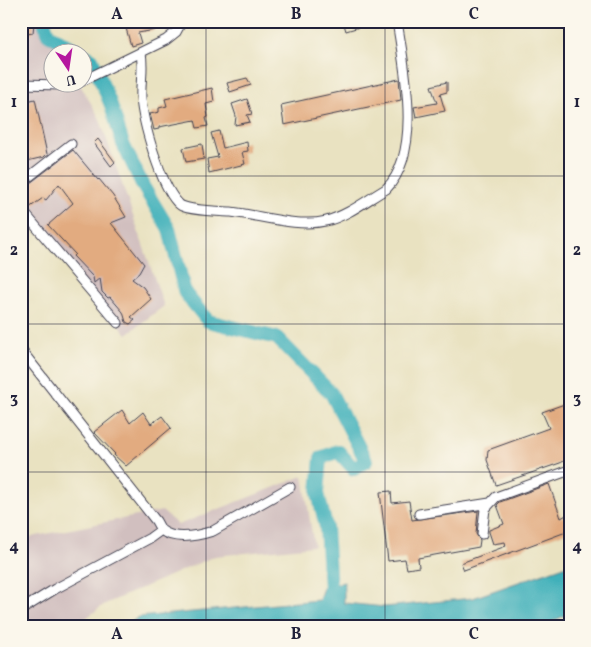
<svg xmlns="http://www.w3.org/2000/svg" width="591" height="647" font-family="Vollkorn,serif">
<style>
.industrial{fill:#d1bfbf}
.water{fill:#40b0ba;stroke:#31697a}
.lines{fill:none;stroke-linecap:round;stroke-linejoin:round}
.river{stroke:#40b0ba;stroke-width:14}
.building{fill:#e2ab80}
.minor-casing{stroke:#403f4f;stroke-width:11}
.minor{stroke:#fff;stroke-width:9}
.grid{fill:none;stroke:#22223b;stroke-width:1;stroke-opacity:0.55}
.neatline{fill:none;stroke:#22223b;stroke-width:2}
.grid-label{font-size:16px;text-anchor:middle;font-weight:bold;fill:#22223b}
</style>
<rect width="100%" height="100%" fill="#fbf7ec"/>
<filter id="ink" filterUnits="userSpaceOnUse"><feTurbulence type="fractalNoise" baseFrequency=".02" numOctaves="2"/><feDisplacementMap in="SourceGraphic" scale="10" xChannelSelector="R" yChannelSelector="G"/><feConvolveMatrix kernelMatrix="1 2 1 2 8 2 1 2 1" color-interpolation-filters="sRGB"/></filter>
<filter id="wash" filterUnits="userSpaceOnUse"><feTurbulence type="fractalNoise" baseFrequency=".0096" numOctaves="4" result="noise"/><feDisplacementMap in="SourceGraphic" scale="20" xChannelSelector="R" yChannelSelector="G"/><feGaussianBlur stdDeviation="1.12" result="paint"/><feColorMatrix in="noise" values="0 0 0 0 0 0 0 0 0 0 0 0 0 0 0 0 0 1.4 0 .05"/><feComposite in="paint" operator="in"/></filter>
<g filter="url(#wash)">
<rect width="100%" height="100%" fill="#e9e2c1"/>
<path class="industrial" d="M21 21H42L61 52H52V82L79 83 99 117 164 306 127 334 21 210Z
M303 476 314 546 215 556 105 604 75 626H21V539L162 511 178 525Z"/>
<path class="water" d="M570 564V613L543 626H125L139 617 319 600 323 587 344 582V603L385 607 473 598Z"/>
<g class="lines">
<path class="river" d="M44 21 48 34 80 52
M82 54 92 59 111 105 123 144 143 186 169 229 185 293 208 321 277 338 331 393 366 461 354 469 338 451 321 458 318 493 326 527 330 589 328 626"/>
</g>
<g id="blocks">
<path class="building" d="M124 21H153L155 30 138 33 141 43 131 46Z
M343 21H372L373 23 346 31Z
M21 23H34L33 33 21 35Z
M247 78 251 85 230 92 227 83Z
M399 79 401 100 284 125 281 105Z
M447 82V92L440 94 445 111 416 117 414 107 437 103 431 86Z
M212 88 214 102 206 104 208 117 206 118 208 126 197 128 195 120 159 127V129L154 130 150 114 159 112V108L167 106 165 99Z
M26 98 27 101 35 99 47 154 44 157 27 161 23 158 21 149V99Z
M247 99 252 114 247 115 250 122 235 125 236 116 232 104Z
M219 131 223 148 247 142 248 151 242 152 245 164 209 173 207 159 218 157 211 133Z
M98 139 115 162 111 166 94 143Z
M202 144 204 159 186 162 183 148Z
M73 150 98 180 99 179 113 196 126 217 111 223 144 264 139 273 132 279 143 287 151 299 131 317 135 320 130 324 126 322 123 312 110 297 108 298 102 292 100 278 94 283 93 277 73 256 75 254 48 225 73 203 59 184 46 200 43 198 29 208 21 198V190Z
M570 402V458L560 463 496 485 487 460 488 450 549 428 542 412Z
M122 410 130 423 143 412 151 424 162 416 171 428 126 466 114 455 115 454 94 432Z
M549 484 561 518 570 513V528L565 530 566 532 464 570 461 563 506 546 505 542 493 544 489 532V530L504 524 497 505 500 502Z
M391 491 392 503 409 501 412 520 478 511 476 534 480 540 479 547 418 558 419 567 407 569 405 559 388 561 380 492Z"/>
</g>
</g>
<g filter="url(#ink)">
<use href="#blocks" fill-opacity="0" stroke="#403f4f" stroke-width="1"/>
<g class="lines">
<defs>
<path id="minor" d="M141 53C144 68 140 83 141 98 143 123 160 183 177 202 177 202 181 206 182 206 192 211 219 211 231 212 260 215 297 228 326 221 347 216 367 200 386 189 423 152 404 67 397 21
M82 81 166 40 176 32 182 21
M21 84 61 85 78 82
M21 164V170
M21 183 71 144
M21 209 118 323
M21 350 156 521 161 530 150 538 55 589 21 610
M419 514 490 503
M161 530C175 541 197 536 213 531L290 487
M482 534 485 509 496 497 570 470"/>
</defs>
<use href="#minor" class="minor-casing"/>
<use href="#minor" class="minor"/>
</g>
</g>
<path class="grid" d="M206 21V626M385 21V626M21 176H570M21 324H570M21 472H570"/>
<rect width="591" height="647" fill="none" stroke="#fbf7ec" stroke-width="55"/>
<g transform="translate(68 68) rotate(167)"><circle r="24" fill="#fbf7ec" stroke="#a4a2a5"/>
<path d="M0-4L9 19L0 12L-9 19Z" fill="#b5179e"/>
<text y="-8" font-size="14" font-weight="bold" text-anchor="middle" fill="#22223b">U</text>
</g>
<rect x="28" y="28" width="536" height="592" class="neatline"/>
<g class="grid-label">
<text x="117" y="19">A</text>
<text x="296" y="19">B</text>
<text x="474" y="19">C</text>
<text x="14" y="107">1</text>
<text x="577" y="107">1</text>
<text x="14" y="255">2</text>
<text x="577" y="255">2</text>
<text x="14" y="403">3</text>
<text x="577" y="403">3</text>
<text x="14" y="551">4</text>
<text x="577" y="551">4</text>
<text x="117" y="639">A</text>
<text x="296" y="639">B</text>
<text x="474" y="639">C</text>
</g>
</svg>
